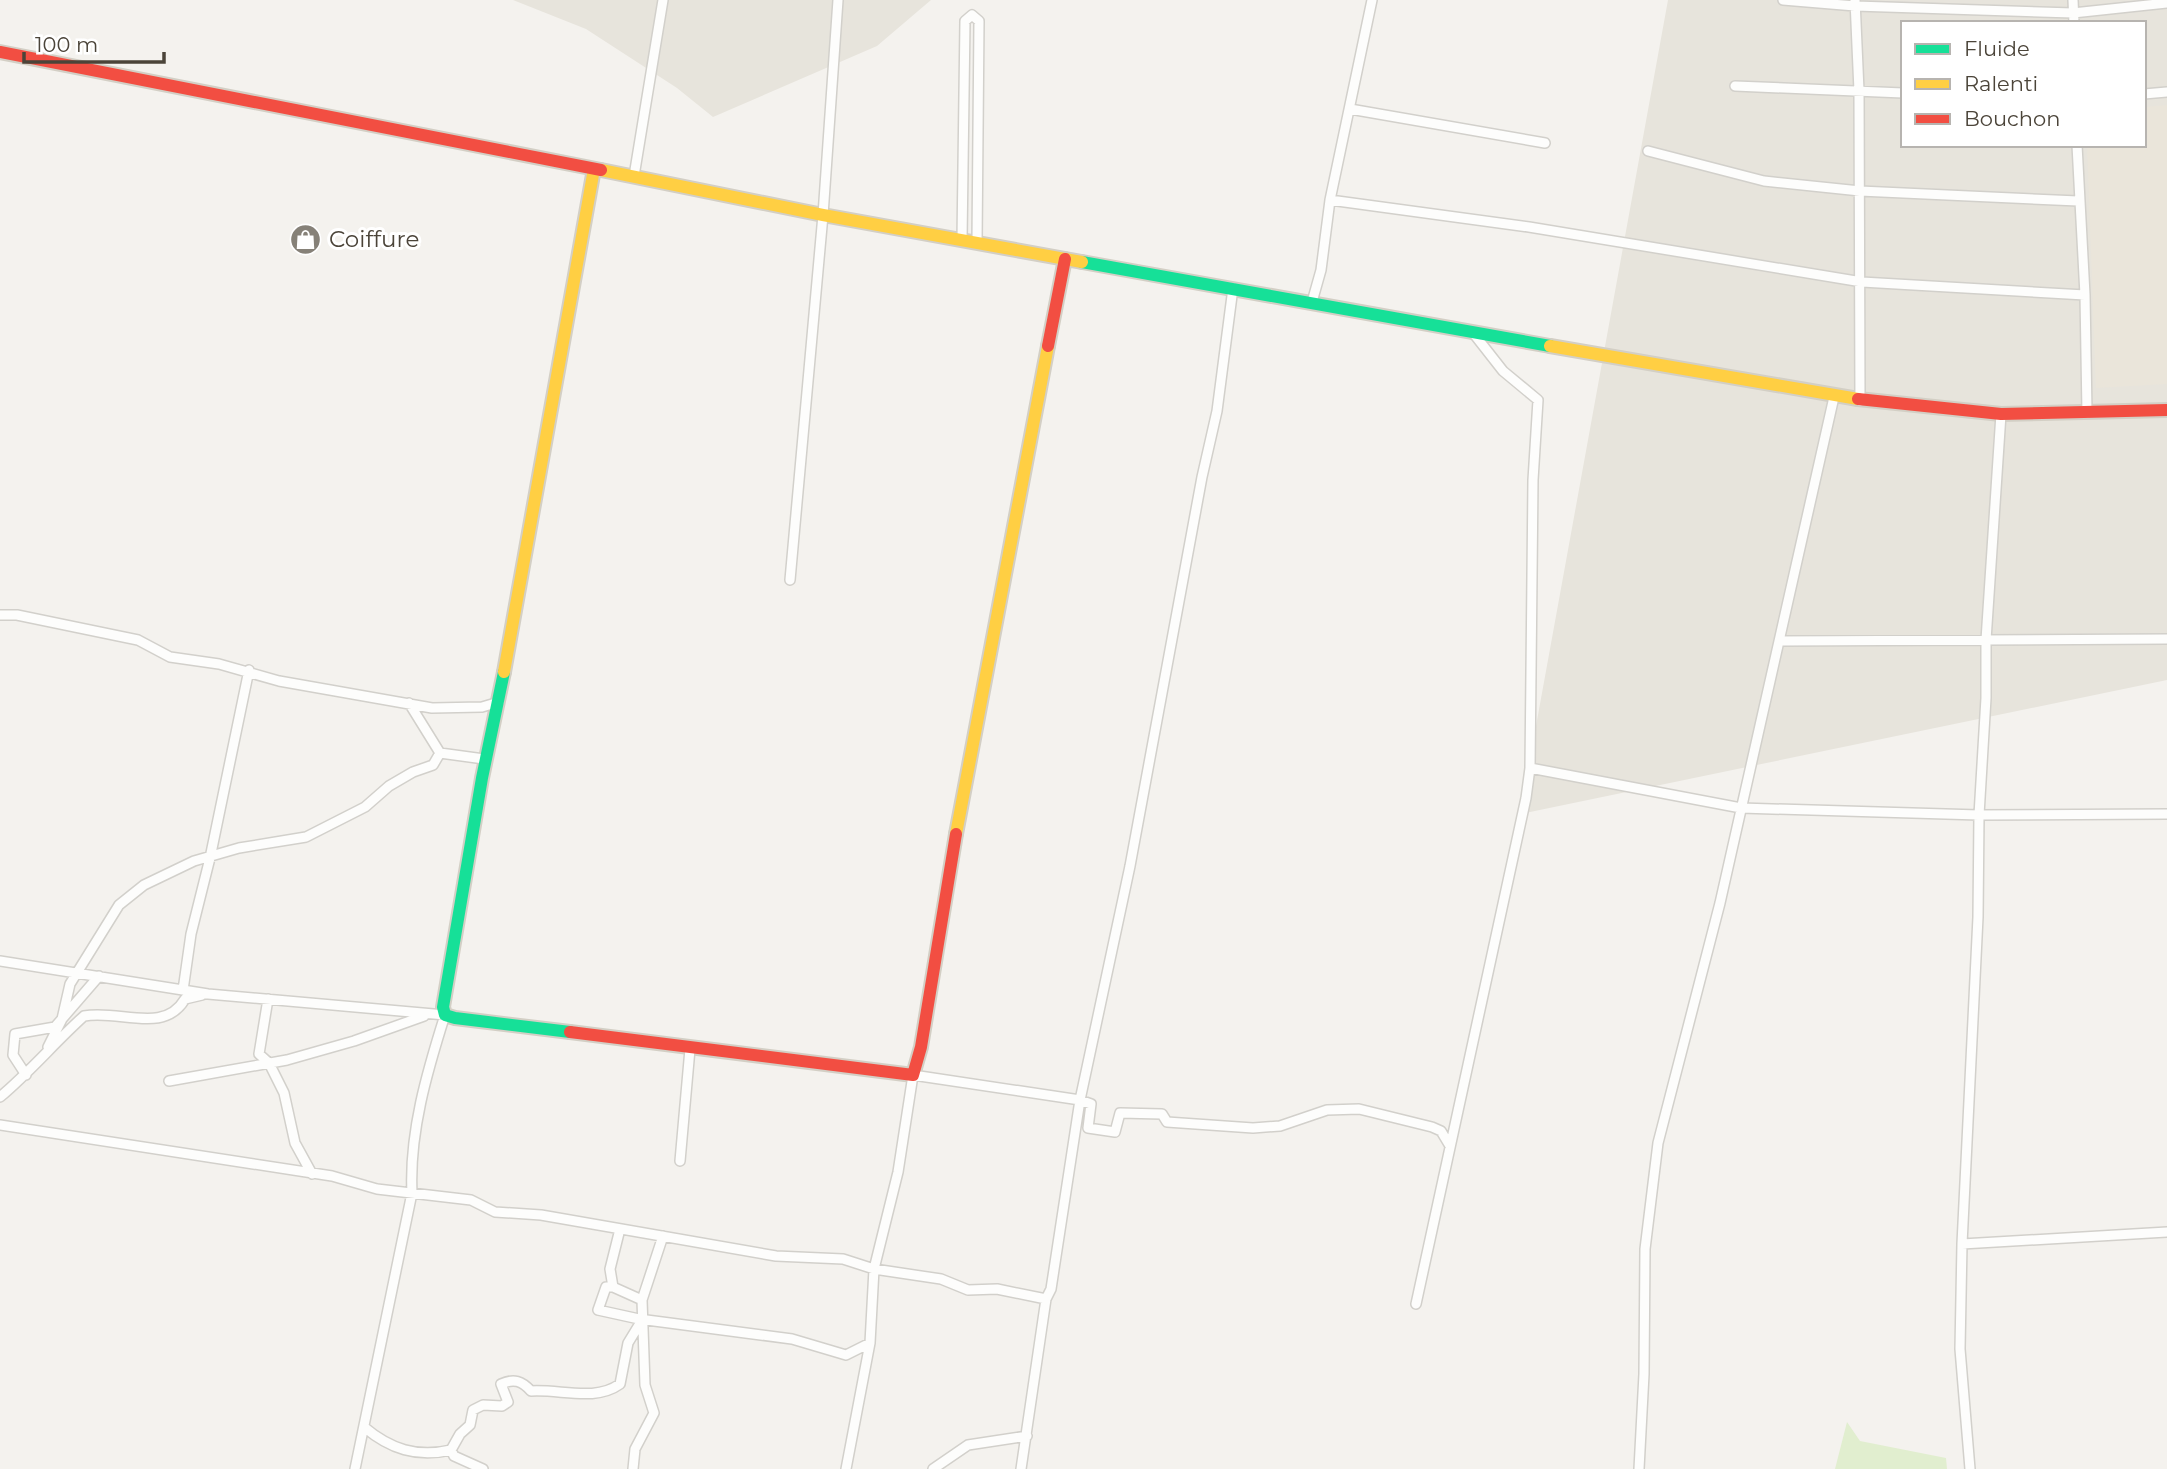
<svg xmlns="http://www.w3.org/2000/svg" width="2167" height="1469" font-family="Montserrat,sans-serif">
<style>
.residential{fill:#e7e4dc;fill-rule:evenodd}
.education{fill:#eae5da}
.green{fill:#e1eecf}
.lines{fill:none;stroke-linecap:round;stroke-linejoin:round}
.street-casing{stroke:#d2d0cb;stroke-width:12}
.fast-casing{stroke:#d3cfc5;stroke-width:16}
.slow-casing{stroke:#d3cfc5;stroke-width:16}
.jam-casing{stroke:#d3cfc5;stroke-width:16}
.street{stroke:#fdfdfc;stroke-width:9}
.fast{stroke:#16e098;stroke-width:12}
.slow{stroke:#ffcf43;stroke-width:12}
.jam{stroke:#f24e42;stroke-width:12}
.labels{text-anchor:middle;stroke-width:6;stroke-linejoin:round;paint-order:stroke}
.poi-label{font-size:23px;fill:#4b4439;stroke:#fff;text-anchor:start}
</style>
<rect width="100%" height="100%" fill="#f4f2ee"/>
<path class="residential" d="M513 0H931L877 46 713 117 677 88 586 29Z
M1668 0H2167V680L1520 814ZM1903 23H2144V145H1903Z"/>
<path class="education" d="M2167 105V384L2096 388 2087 145H2144V107Z"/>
<path class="green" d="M1847 1422 1860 1441 1946 1458 1947 1469H1835Z"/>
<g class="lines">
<defs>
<path id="street" d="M1783 0 1855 6 2073 13 2167 3
M1855 0 1859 91 1860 401
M2073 0 2074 23
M1735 86 1903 93
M2144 94 2167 92
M1350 109 1545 143
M2077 145 2085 295 2087 413
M1648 151 1764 181 1860 191 2078 201
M634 176 663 0
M1330 200 1529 227 1862 282 2085 295
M962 240 965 21 972 15 979 21 977 242
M1312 302 1321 270 1330 200 1372 0
M790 580 823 215 838 0
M0 615H17L138 640 170 657 219 664 279 681 432 708 482 707 499 702
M1780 641 2167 639
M409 703 440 753
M1530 768 1741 808 1979 815 2167 814
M0 961 208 994 445 1015C427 1072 409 1133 412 1193L355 1469
M183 990 191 934 210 858 249 670
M268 999 259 1054 269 1063 284 1093 295 1143 312 1174
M48 1047 62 1019 70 984 119 905 144 885 194 861 239 848 306 837 365 807 389 786 413 772 433 765 440 753 484 759
M26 1075 13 1055 15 1034 55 1027 99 976
M169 1081 287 1060 354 1041 424 1016
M0 1097C30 1072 55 1042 84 1016 119 1009 164 1035 185 999L202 995
M0 1125 332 1176 377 1189 471 1200 495 1212 541 1215 776 1256 843 1259 874 1269 941 1279 968 1290 997 1289 1046 1299 1051 1289 1080 1100 1130 866 1202 477 1217 411 1233 288
M680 1161 690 1049
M620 1229 610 1269 613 1287H606L598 1310 639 1319 792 1339 846 1355 870 1343
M1962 1244 2167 1232
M613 1287 642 1300
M1416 1304 1526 798 1530 768 1533 480 1538 400 1503 371 1474 334
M364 1427C390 1449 417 1458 451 1450L460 1434 470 1425 473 1410 483 1405 502 1406 508 1402 501 1384C514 1378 522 1381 531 1391 561 1389 595 1402 620 1384L628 1343 642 1320
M451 1450 454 1456 483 1469
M633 1469 635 1449 654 1413 645 1385 642 1300 663 1236
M846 1469 870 1343 874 1269 898 1172 913 1075 1080 1100 1091 1104 1088 1128 1115 1132 1120 1113 1162 1114 1167 1122 1253 1128 1280 1126 1327 1110 1359 1109 1432 1127 1441 1131 1450 1146
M933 1469 968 1445 1027 1436
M1021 1469 1046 1299
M1639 1469 1644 1374 1645 1249 1658 1143 1720 903 1834 397
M1970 1469 1960 1349 1962 1244 1978 917 1979 815 1986 698V640L2001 414"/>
<path id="fast" d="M1082 262 1550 346
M504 672 482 778 443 1007 445 1015 455 1018 570 1032"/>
<path id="slow" d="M601 170 823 215 1082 262
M1550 346 1858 399
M504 672 594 169
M956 834 1048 346"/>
<path id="jam" d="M0 52 601 170
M1048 346 1065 259
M1858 399 2001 414 2167 410
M570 1032 913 1075 921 1047 956 834"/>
</defs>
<use href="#street" class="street-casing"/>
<use href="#fast" class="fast-casing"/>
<use href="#slow" class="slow-casing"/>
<use href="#jam" class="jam-casing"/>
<use href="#street" class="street"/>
<use href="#fast" class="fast"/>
<use href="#slow" class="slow"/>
<use href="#jam" class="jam"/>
</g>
<defs>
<symbol id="shop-disc" viewBox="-11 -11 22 22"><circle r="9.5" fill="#868178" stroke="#fff"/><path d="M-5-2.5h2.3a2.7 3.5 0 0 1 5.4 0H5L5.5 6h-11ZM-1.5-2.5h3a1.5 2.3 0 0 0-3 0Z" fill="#fff"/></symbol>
</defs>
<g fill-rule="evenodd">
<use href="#shop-disc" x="288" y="222" width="35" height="35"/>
</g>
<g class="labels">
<g class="poi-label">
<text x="329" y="247">Coiffure</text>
</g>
</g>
<rect x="1901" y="21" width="245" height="126" fill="#ffffff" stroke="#b7b4b0" stroke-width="2"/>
<rect x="1915" y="44" width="35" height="10" fill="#16e098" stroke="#b7b4b0" stroke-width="2"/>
<text x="1964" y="56" font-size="21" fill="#4b4439">Fluide</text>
<rect x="1915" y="79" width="35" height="10" fill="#ffcf43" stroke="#b7b4b0" stroke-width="2"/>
<text x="1964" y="91" font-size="21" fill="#4b4439">Ralenti</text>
<rect x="1915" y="114" width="35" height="10" fill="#f24e42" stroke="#b7b4b0" stroke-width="2"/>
<text x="1964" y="126" font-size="21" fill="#4b4439">Bouchon</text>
<path d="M24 52v10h140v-10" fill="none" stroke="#4b4439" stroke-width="3.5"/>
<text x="35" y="52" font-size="21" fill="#4b4439" stroke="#ffffff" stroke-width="5" paint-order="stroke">100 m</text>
</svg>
